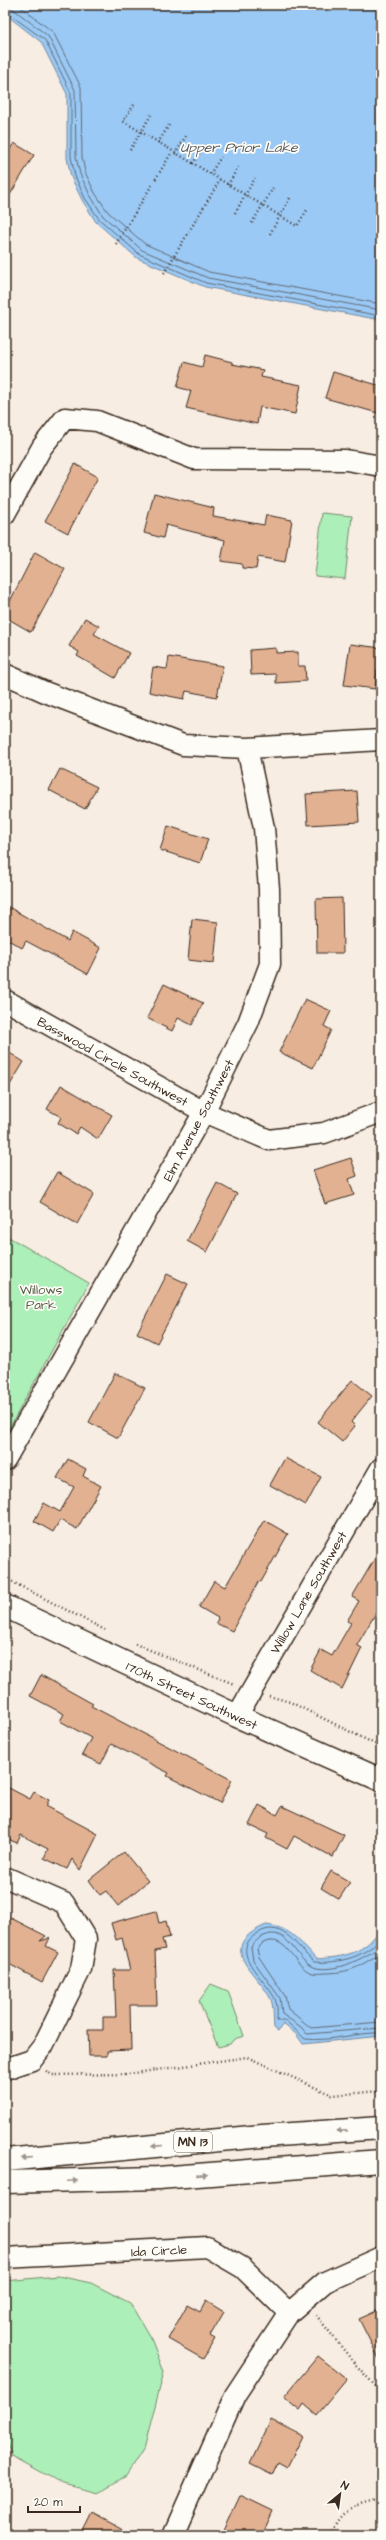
<svg xmlns="http://www.w3.org/2000/svg" width="386" height="2540" font-family="'Architects Daughter',sans-serif">
<style>
.green{fill:#adefb8;stroke:#748c6b}
.water{fill:#9ac9f5;stroke:#74899f}
.lines{fill:none;stroke-linecap:round;stroke-linejoin:round}
.shore{stroke:#616a74;stroke-width:1}
.building{fill:#e1b192;stroke:#3b2a1e}
.minor-casing{stroke:#3b2a1e;stroke-width:23}
.tertiary-casing{stroke:#3b2a1e;stroke-width:25}
.primary-casing{stroke:#3b2a1e;stroke-width:25}
.path{stroke:#3b2a1e;stroke-width:2.5;stroke-dasharray:1 3;stroke-linecap:butt}
.minor{stroke:#fdfcf7;stroke-width:20}
.tertiary{stroke:#fdfcf7;stroke-width:22}
.primary{stroke:#fdfcf7;stroke-width:22}
.oneway{fill:#9c938a}
.labels{text-anchor:middle;stroke-width:3.5;stroke-linejoin:round;paint-order:stroke}
.shield{fill:#fdfcf7;stroke:#75695f;stroke-width:1}
.shield-label{font-size:12px;font-weight:bold;fill:#3b2a1e}
.street-label{font-size:13px;fill:#3b2a1e;stroke:#fdfcf7}
.park-label{font-size:13px;fill:#585b44;stroke:#fdfcf7}
.water-label{font-size:14px;font-style:italic;fill:#585a5e;stroke:#fdfcf7}
</style>
<rect width="100%" height="100%" fill="#f7ede3"/>
<filter id="ink" filterUnits="userSpaceOnUse"><feTurbulence type="fractalNoise" baseFrequency=".025" numOctaves="2"/><feDisplacementMap in="SourceGraphic" scale="8" xChannelSelector="R" yChannelSelector="G"/><feConvolveMatrix kernelMatrix="1 2 1 2 8 2 1 2 1" color-interpolation-filters="sRGB"/></filter>
<g filter="url(#ink)">
<path class="green" d="M322 513 352 516 345 579 315 576Z
M5 1235 89 1283 5 1436Z
M211 1984 228 1991 244 2036 234 2039 230 2044 218 2047 199 2001Z
M58 2276 91 2283 130 2303 152 2341 164 2372 144 2448 126 2476 97 2493 63 2484 12 2456 5 2439V2281Z"/>
<path class="water" d="M5 5H381V320L205 287 137 258 96 222 82 200 71 177 67 158V94L41 42 5 14Z
M266 1925C291 1927 300 1942 316 1959 344 1957 366 1954 381 1927V2036L303 2044 296 2034 283 2024 278 2031 274 2028C273 2021 274 2011 272 2003 265 1977 209 1949 266 1925Z"/>
<g class="lines">
<path class="shore" d="M18 5 53 32 81 87 82 157 85 172 95 193 108 212 145 244 209 272 381 304
M5 6 12 8 48 36 75 90 76 157 80 174 90 195 103 216 142 250 208 278 381 310
M5 11 45 40 71 93V157L75 176 85 198 99 219 139 254 206 283 381 316
M381 1936C369 1957 337 1964 314 1962 298 1949 283 1918 258 1933 224 1953 271 1982 276 2002 278 2008 277 2015 277 2021H286L305 2039C330 2042 356 2032 381 2033
M381 1946C365 1958 334 1974 313 1967 296 1961 288 1925 264 1936 259 1938 254 1942 251 1947L253 1960 280 1998 282 2014 301 2027 307 2034 381 2028
M381 1953C359 1966 354 1972 327 1973 322 1973 317 1974 312 1973 293 1967 287 1932 263 1943L257 1949 259 1957 285 1996 288 2009 311 2028 381 2022"/>
</g>
<path class="building" d="M14 143 34 155 5 203V157Z
M205 355 232 362V364L263 370 261 377 301 385 295 414 260 407 257 424 186 408 191 391 177 387 184 362 202 367Z
M333 372 381 386V414L325 398Z
M75 464 98 477 68 533 45 521Z
M154 493 214 508 213 516 264 525 266 515 292 520 285 562 258 557 256 569 242 568V564L221 561 225 540 166 525 163 538 144 533Z
M35 552 65 569 31 632 5 617V611Z
M85 618 99 626 94 634 129 653 115 678 77 656 79 652 69 646Z
M350 644 381 648V670H377L375 689 344 685Z
M276 648V653L298 652V666H305L306 681 276 683V674L251 675 250 650Z
M169 657 223 666 217 697 186 691 184 699 149 692 153 667 167 669Z
M60 769 97 787 85 809 49 790Z
M357 791 359 822 308 825 306 794Z
M168 826 208 839 200 863 160 850Z
M342 898 343 953H317L316 899Z
M5 905 68 941 72 932 101 948 88 974 26 941 22 948 5 938Z
M192 919 218 922 214 963 188 960Z
M164 984 203 1003 192 1025 178 1018 172 1031 147 1018Z
M305 999 331 1011 324 1026 331 1030 313 1068 279 1052Z
M5 1050 24 1062 5 1093Z
M61 1085 112 1115 98 1139 80 1127 76 1134 58 1123 61 1117 47 1109Z
M351 1158 357 1176 349 1179 354 1195 325 1204 313 1170Z
M57 1172 94 1194 77 1224 40 1202Z
M217 1183 237 1194 207 1252 187 1241Z
M167 1274 188 1284 157 1343 137 1333Z
M115 1373 145 1388 118 1438 89 1422Z
M352 1380 372 1396 351 1422 355 1426 342 1442 318 1422Z
M285 1458 321 1477 306 1505 270 1485Z
M68 1459 86 1469 83 1476 101 1486 77 1529 60 1520 53 1532 34 1521 44 1503 60 1512 74 1487 57 1478Z
M264 1520 288 1534 261 1582 259 1581 232 1631 216 1623 218 1618 199 1607 214 1581 225 1587Z
M381 1548V1613L377 1611 357 1645 362 1648 342 1689 310 1670 321 1650 332 1656 351 1623 347 1621 359 1601 352 1597Z
M41 1675 93 1704 91 1706 232 1780 220 1803 167 1776 169 1773 111 1744 101 1764 82 1755 91 1738 60 1721 64 1714 30 1696Z
M5 1786 30 1799 34 1792 49 1800 46 1806 98 1834 80 1870 72 1859 67 1869 44 1858 48 1849 21 1835 17 1843 5 1838Z
M259 1805 277 1815 282 1806 344 1835 333 1857 294 1836 287 1849 266 1838 268 1834 249 1825Z
M124 1852 148 1881 118 1906 106 1891 100 1895 89 1880Z
M331 1871 350 1882 339 1899 321 1888Z
M156 1911 159 1923 166 1921 170 1937 162 1939 165 1949 155 1951 157 2005H130L131 2050 107 2051V2056H89L88 2030H103V2017H116L114 1970H130L122 1938 116 1940 111 1923Z
M5 1915 46 1936 40 1941 50 1938 46 1946 58 1952 42 1982 9 1964 5 1967Z
M206 2301 224 2312 210 2336 215 2339 203 2359 168 2339 187 2305 200 2312Z
M381 2309V2363L359 2319Z
M318 2356 347 2379 317 2415 304 2404 300 2410 284 2397Z
M271 2420 303 2436 287 2467 278 2462 272 2475 250 2464Z
M240 2495 273 2511 262 2535H221Z
M92 2513 133 2535H81Z"/>
<g class="lines">
<defs>
<path id="minor" d="M5 514 42 447 65 418 97 421 194 459 346 460 381 466
M5 674 45 692 183 745 247 748 381 740
M5 1000 204 1112 269 1140 324 1133 381 1112
M5 1460 204 1112 248 1023 270 964 269 889 264 828 247 748
M237 1716 381 1468
M5 1877 64 1903 86 1939 81 1969 43 2046 32 2060 5 2069
M5 2258 207 2247 243 2268 289 2313
M173 2535 235 2395 289 2313 325 2282 381 2257"/>
<path id="tertiary" d="M5 1606 237 1716 381 1780"/>
<path id="primary" d="M5 2160 262 2136 381 2128
M5 2182 158 2178 381 2161"/>
</defs>
<use href="#minor" class="minor-casing"/>
<use href="#tertiary" class="tertiary-casing"/>
<use href="#primary" class="primary-casing"/>
<path class="path" d="M134 105 123 121 297 226 307 210
M158 143 169 125
M130 150 151 115
M175 154 186 136
M193 164 203 146
M210 174 221 157
M228 185 238 167
M235 213 255 178
M252 223 273 188
M270 234 290 198
M116 244 172 152
M164 273 220 180
M5 1578 105 1630
M135 1644 234 1684
M269 1696 290 1702 381 1747
M46 2071 52 2075 128 2074 247 2057 332 2095 381 2091
M316 2315 355 2364 381 2392
M332 2535C340 2509 356 2505 381 2500"/>
<use href="#minor" class="minor"/>
<use href="#tertiary" class="tertiary"/>
<use href="#primary" class="primary"/>
</g>
<defs><path id="oneway-solid" d="M-6-.8H1V-3.2L6.5 0L1 3.2V.8H-6Z"/></defs>
<g class="oneway">
<use href="#oneway-solid" transform="translate(342 2131) rotate(177)"/>
<use href="#oneway-solid" transform="translate(157 2146) rotate(175)"/>
<use href="#oneway-solid" transform="translate(27 2158) rotate(175)"/>
<use href="#oneway-solid" transform="translate(202 2175) rotate(-4)"/>
<use href="#oneway-solid" transform="translate(72 2181) rotate(-2)"/>
</g>
</g>
<g class="labels">
<rect class="shield" x="174" y="2132" width="38" height="20" rx="3"/>
<g class="shield-label">
<text x="193" y="2146">MN 13</text>
</g>
<g class="street-label">
<text transform="translate(113 1061) rotate(29)" y="5">Basswood Circle Southwest</text>
<text transform="translate(198 1120) rotate(-62)" y="5">Elm Avenue Southwest</text>
<text transform="translate(308 1592) rotate(-60)" y="5">Willow Lane Southwest</text>
<text transform="translate(192 1695) rotate(25)" y="5">170th Street Southwest</text>
<text transform="translate(159 2250) rotate(-3)" y="5">Ida Circle</text>
</g>
<g class="park-label">
<text x="41" y="1294">Willows<tspan x="41" dy="15">Park</tspan></text>
</g>
<g class="water-label">
<text x="239" y="152">Upper Prior Lake</text>
</g>
</g>
<rect width="386" height="2540" fill="none" stroke="#fdfcf7" stroke-width="20"/>
<rect x="10" y="10" width="366" height="2520" fill="none" stroke="#3b2a1e" stroke-width="1.5" filter="url(#ink)"/>
<g transform="translate(340 2494) rotate(29)" stroke="#fdfcf7" stroke-width="3" paint-order="stroke">
<path d="M0-3L7 15L0 10L-7 15Z" fill="#3b2a1e"/>
<text y="-6" font-size="11" font-weight="bold" text-anchor="middle" fill="#3b2a1e">N</text>
</g>
<path d="M28 2506v6h52v-6" fill="none" stroke="#3b2a1e" stroke-width="2"/>
<text x="34" y="2506" font-size="12" fill="#3b2a1e" stroke="#fdfcf7" stroke-width="3" paint-order="stroke">20 m</text>
</svg>
